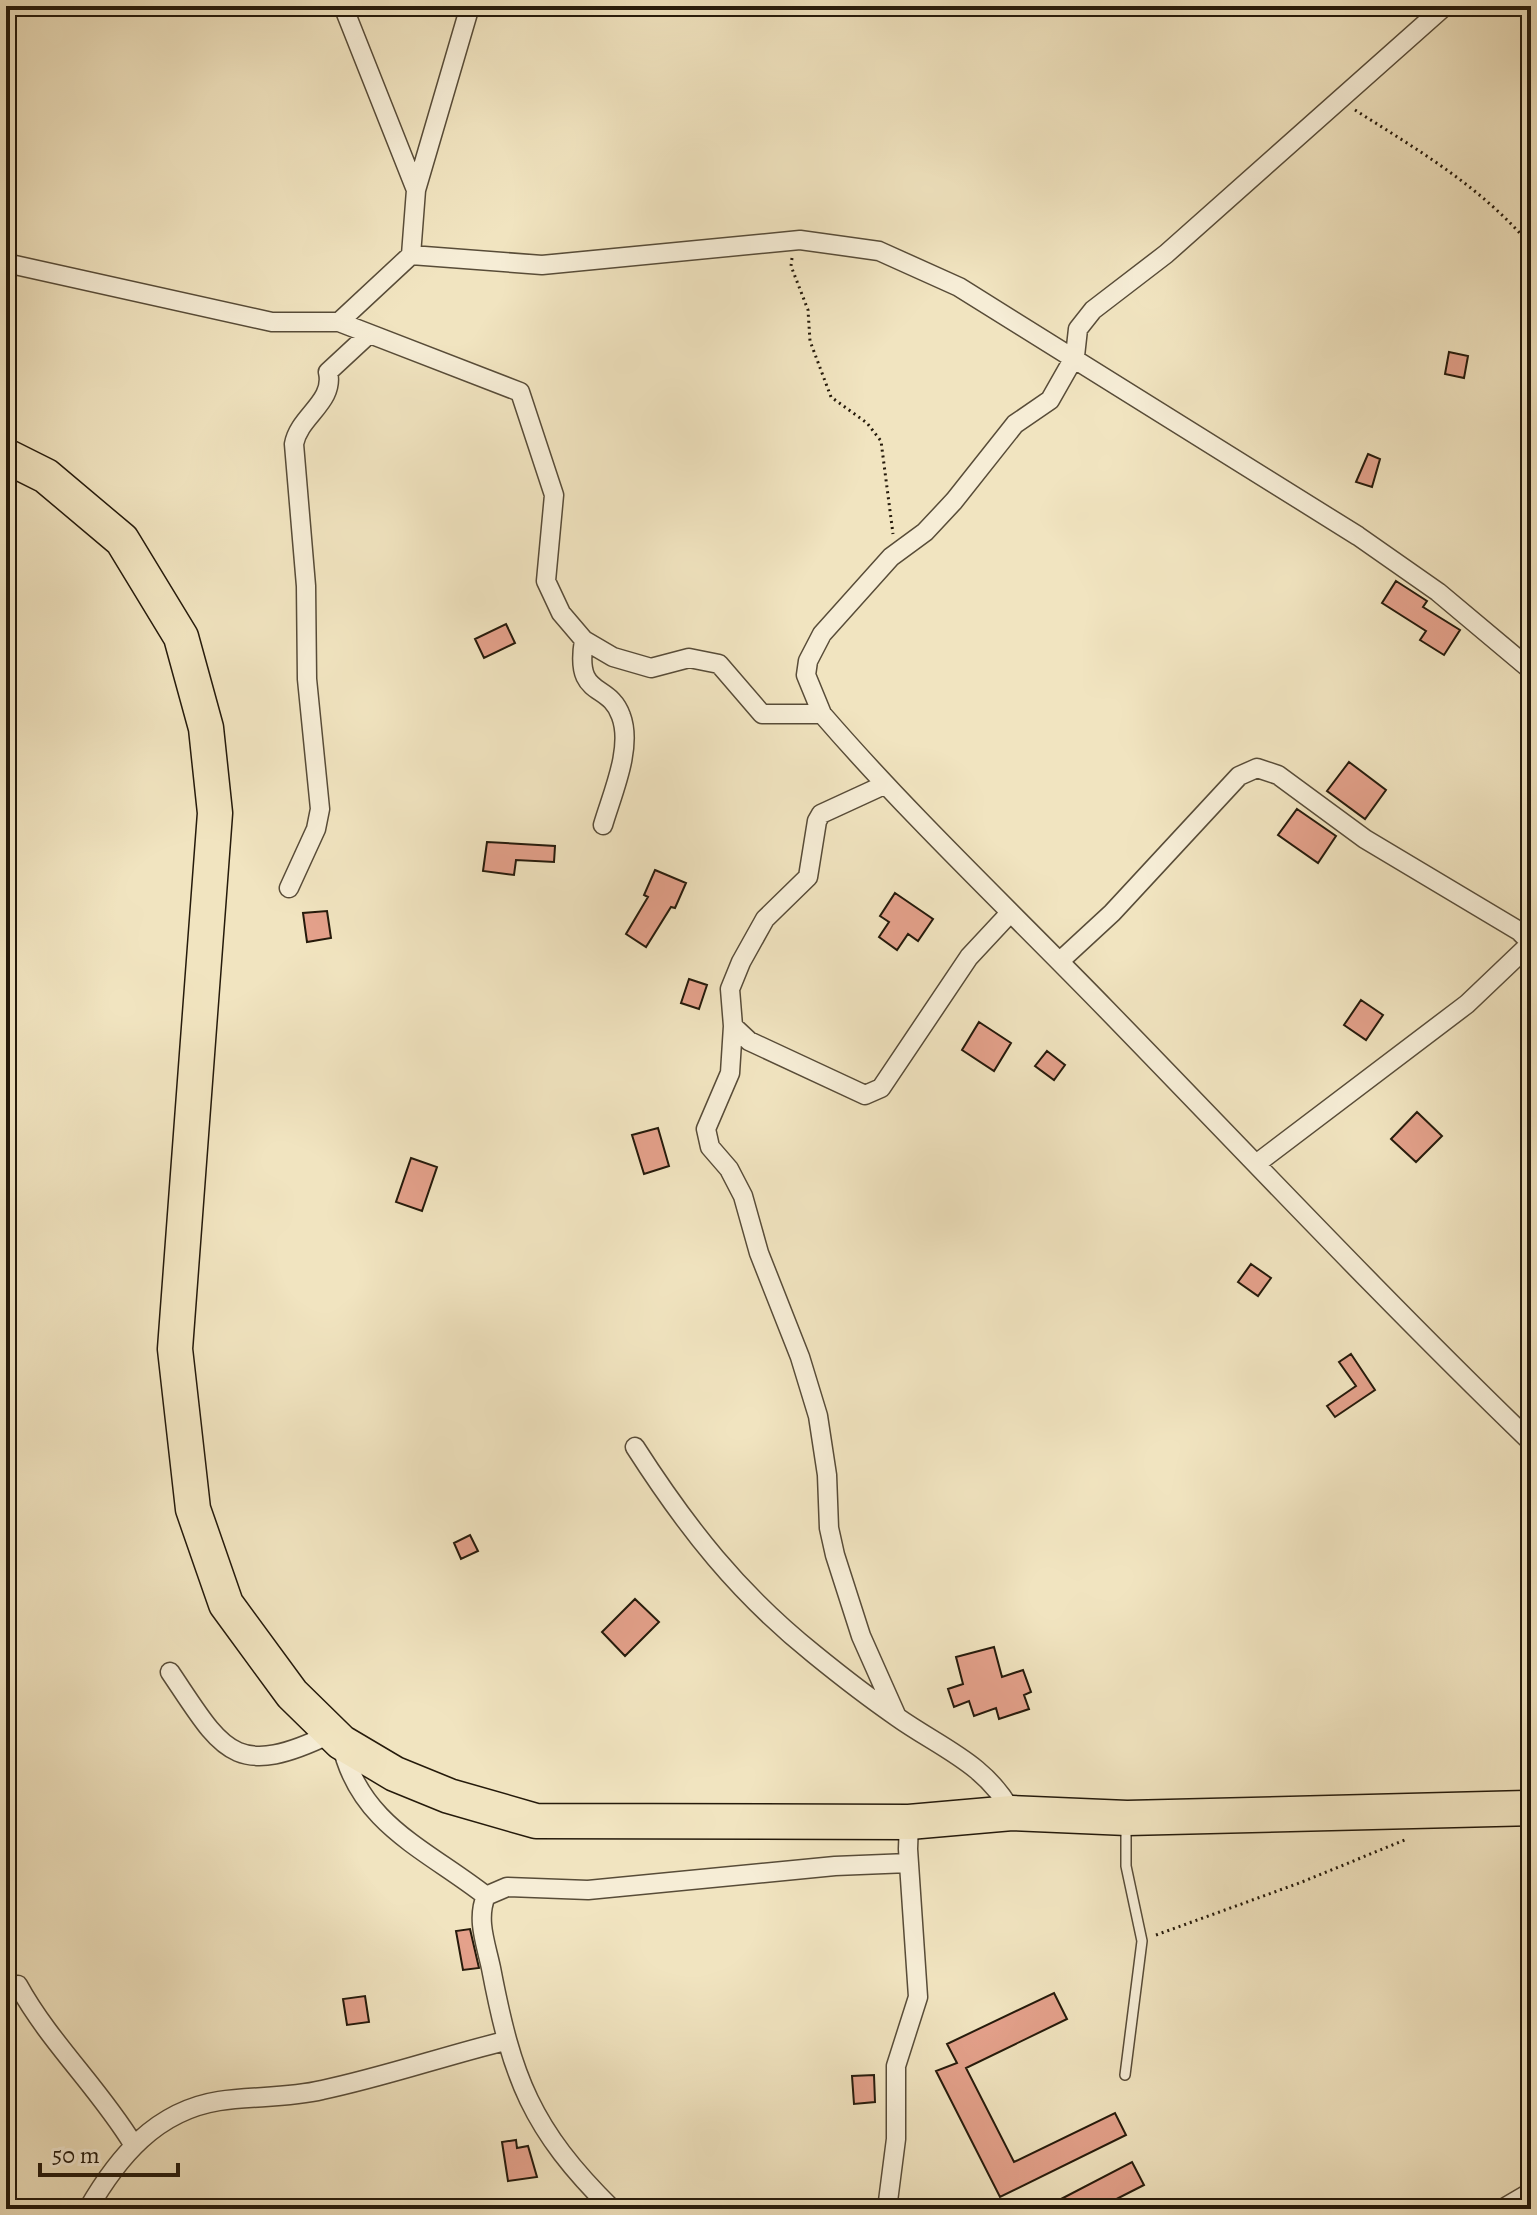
<svg xmlns="http://www.w3.org/2000/svg" width="1537" height="2215" font-family="Alegreya,serif">
<style>
.building{fill:#e4a18b;stroke:#251a0b;stroke-width:2}
.lines{fill:none;stroke-linecap:round;stroke-linejoin:round}
.lane-casing{stroke:#584c38;stroke-width:12}
.street-casing{stroke:#584c38;stroke-width:21}
.highway-casing{stroke:#251a0b;stroke-width:37}
.path{stroke:#251a0b;stroke-width:3;stroke-dasharray:2 4;stroke-linecap:butt}
.lane{stroke:#f6edd6;stroke-width:9}
.street{stroke:#f6edd6;stroke-width:18}
.highway{stroke:#f1e4c0;stroke-width:34}
</style>
<rect width="100%" height="100%" fill="#f1e4c0"/>
<filter id="stains"><feTurbulence type="fractalNoise" baseFrequency=".0025" numOctaves="4"/><feColorMatrix values="0 0 0 0 .2 0 0 0 0 .09 0 0 0 0 .02 0 0 0 .5 -.17"/></filter>
<radialGradient id="worn" r=".72"><stop offset=".6" stop-color="#630" stop-opacity="0"/><stop offset="1" stop-color="#630" stop-opacity=".3"/></radialGradient>
<path class="building" d="M1449 352 1468 356 1464 378 1445 374Z
M1368 454 1380 459 1372 487 1356 482Z
M1396 581 1427 601 1423 607 1460 630 1444 655 1420 640 1426 631 1382 603Z
M506 624 515 643 484 658 475 639Z
M1349 762 1386 790 1365 819 1327 791Z
M1297 809 1336 836 1318 863 1278 835Z
M487 842 555 846 554 862 516 860 514 875 483 871Z
M655 870 686 883 675 908 671 907 646 947 626 934 648 897 644 895Z
M895 893 933 919 918 941 908 934 897 950 879 937 889 922 880 916Z
M327 911 331 938 307 942 303 913Z
M689 979 707 985 699 1009 681 1003Z
M1361 1000 1383 1015 1366 1040 1344 1025Z
M979 1022 1011 1043 994 1071 962 1050Z
M1047 1051 1065 1065 1054 1080 1035 1066Z
M1417 1112 1442 1136 1416 1162 1391 1139Z
M658 1128 669 1166 644 1174 632 1135Z
M411 1158 437 1167 422 1211 396 1202Z
M1251 1264 1271 1278 1258 1296 1238 1282Z
M1351 1354 1375 1390 1335 1417 1327 1406 1356 1386 1339 1362Z
M470 1535 478 1551 461 1559 454 1543Z
M635 1599 659 1622 625 1656 602 1632Z
M994 1647 1002 1677 1023 1670 1031 1692 1024 1695 1029 1709 999 1719 996 1708 974 1716 969 1701 954 1707 948 1689 963 1684 956 1657Z
M470 1929 479 1968 463 1970 456 1931Z
M1054 1993 1067 2019 966 2068 1014 2162 1115 2113 1126 2135 1000 2197 936 2071 957 2063 947 2044Z
M365 1996 369 2022 347 2025 343 1999Z
M874 2075 875 2102 854 2104 852 2076Z
M516 2140 517 2148 528 2146 537 2177 508 2181 502 2142Z
M1132 2162 1144 2185 1097 2209H1066L1061 2199Z"/>
<g class="lines">
<defs>
<path id="lane" d="M1125 2075 1142 1941 1126 1866V1825"/>
<path id="street" d="M343 6 416 190
M411 255 416 190 470 6
M6 263 272 322H339L520 392 554 495 546 581 561 613 584 640 613 657 651 668 689 658 719 664 762 714H822C912 818 1012 912 1107 1010 1248 1155 1386 1302 1531 1442
M339 322 411 255 542 265 800 240 879 251 959 287 1358 536 1438 592 1531 670
M584 640C574 700 609 681 621 716 633 748 612 794 603 825
M822 714 806 675 808 661 822 634 891 557 925 532 954 501 1015 424 1050 400 1075 356 1078 329 1093 310 1166 254 1445 6
M884 785 821 814 817 821 808 877 765 919 741 962 730 989 733 1026 749 1041 865 1095 881 1088 969 957 1010 913
M289 888 316 829 320 809 307 679 306 586 294 444C299 416 335 402 328 372L369 334
M1060 961 1112 913 1239 776 1257 768 1278 775 1365 839 1519 931 1531 943
M733 1026 730 1073 706 1129 710 1147 729 1169 743 1196 759 1253 800 1357 818 1416 827 1475 829 1528 835 1555 861 1636 897 1717
M1256 1164 1467 1004 1531 943
M635 1447C687 1528 738 1593 814 1654 841 1676 868 1697 897 1717 939 1747 987 1764 1012 1813
M170 1672C222 1749 233 1781 330 1734
M341 1742C358 1824 426 1849 486 1896
M18 1985C50 2043 99 2088 133 2144
M88 2209C118 2157 156 2111 219 2101 253 2096 289 2098 322 2090 384 2077 444 2056 505 2041
M612 2209C531 2129 512 2078 491 1968 486 1944 476 1919 486 1896L507 1887 588 1890 835 1866 909 1863
M887 2209 896 2139V2066L918 1997 908 1849 909 1822
M1502 2209 1531 2192"/>
<path id="highway" d="M6 456 46 476 122 540 181 637 206 728 215 813 175 1349 193 1509 226 1604 292 1694 341 1742 395 1774 449 1796 536 1821 909 1822 1012 1813 1127 1818 1531 1808"/>
</defs>
<use href="#lane" class="lane-casing"/>
<use href="#street" class="street-casing"/>
<use href="#highway" class="highway-casing"/>
<path class="path" d="M1355 110C1418 150 1483 188 1531 246
M792 258 791 266 808 310 810 341 831 397 867 423 881 441 893 534
M1156 1935 1302 1882 1407 1839"/>
<use href="#lane" class="lane"/>
<use href="#street" class="street"/>
<use href="#highway" class="highway"/>
</g>
<rect width="1537" height="2215" fill="none" stroke="#f1e4c0" stroke-width="32"/>
<rect x="8" y="8" width="1521" height="2199" fill="none" stroke="#251a0b" stroke-width="4"/>
<rect x="16" y="16" width="1505" height="2183" fill="none" stroke="#251a0b" stroke-width="2"/>
<path d="M40 2163v12h138v-12" fill="none" stroke="#251a0b" stroke-width="4"/>
<text x="52" y="2163" font-size="24" fill="#251a0b" stroke="#f6edd6" stroke-width="6" paint-order="stroke">50 m</text>
<rect width="100%" height="100%" filter="url(#stains)"/>
<rect width="100%" height="100%" fill="url(#worn)"/>
</svg>
